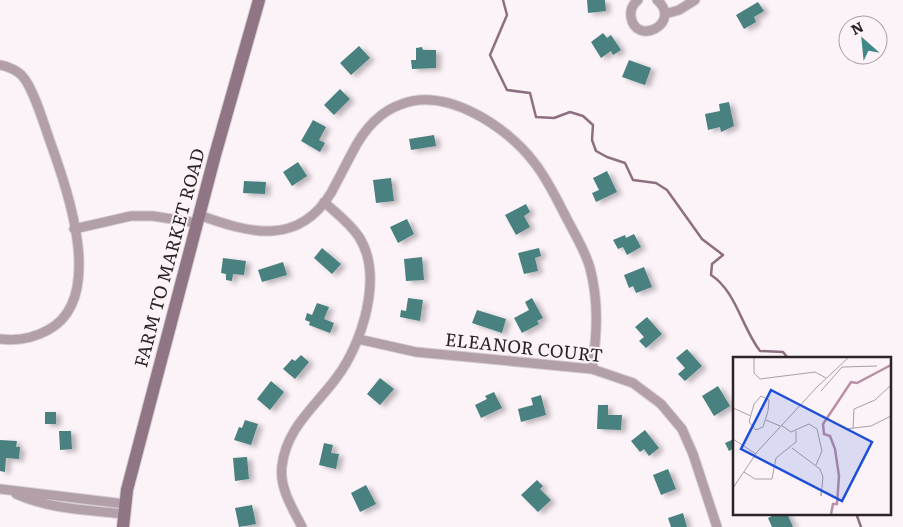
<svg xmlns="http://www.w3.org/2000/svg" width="903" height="527" font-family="Literata,serif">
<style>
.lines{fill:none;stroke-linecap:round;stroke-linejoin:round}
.stream{stroke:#8e6e81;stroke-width:2.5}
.building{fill:#488180;filter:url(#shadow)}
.street-casing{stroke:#d6ced2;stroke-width:11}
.secondary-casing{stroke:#d6ced2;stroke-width:14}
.street{stroke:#b29fa9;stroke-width:9}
.secondary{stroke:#907584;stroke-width:12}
.labels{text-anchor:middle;stroke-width:4;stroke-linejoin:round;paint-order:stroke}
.street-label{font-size:18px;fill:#2b2327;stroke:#fcf3f8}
.inset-river{fill:none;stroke:#b98ea7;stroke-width:2.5}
.inset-road{fill:none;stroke:#a8a0a4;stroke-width:1}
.view{fill:#1d4ed8;fill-opacity:0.15;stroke:#1d4ed8;stroke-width:2.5}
.inset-edge{fill:none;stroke:#2b2327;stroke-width:2.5}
</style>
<defs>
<filter id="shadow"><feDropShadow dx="5" dy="2.5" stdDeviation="2.5" flood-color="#0004"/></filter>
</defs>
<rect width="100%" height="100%" fill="#fcf3f8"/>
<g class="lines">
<path class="stream" d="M503 0 507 15 490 55 507 90 530 93 536 117 554 118 570 112 583 116 593 125 592 140 596 151 607 157 625 163 633 180 656 183 667 190 702 239 723 255 712 264 711 275C736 291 742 328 760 351L783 352 788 358
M856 513 861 527"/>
</g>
<path class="building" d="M587 0H605L606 11 588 13Z
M758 2 764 11 754 17 756 22 744 29 736 15Z
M603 33 607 38 611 35 621 50 613 55 611 51 601 58 591 42Z
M359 46 370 58 351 75 340 63Z
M422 47 423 50H436V68L412 69 411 60H416V48Z
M629 60 651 68 645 85 622 77Z
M340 89 350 99 334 115 324 105Z
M729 102 734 126 721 132 720 127 708 130 705 114 720 111 719 104Z
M313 120 326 127 319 140 325 143 320 152 301 141Z
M434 135 436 146 411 150 409 139Z
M298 162 307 176 292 186 283 172Z
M607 171 617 192 596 202 592 193 599 190 593 178Z
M391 178 394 201 376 203 373 180Z
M244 181 266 182 265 194 243 193Z
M526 204 530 212 524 216 530 227 516 235 505 215Z
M407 219 414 234 398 243 390 227Z
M634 234 641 247 627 255 623 247 618 249 613 240 625 235 626 238Z
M322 248 341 264 332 274 314 258Z
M539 248 541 256 535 258 538 271 524 274 518 253Z
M422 257 424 280 406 281 404 259Z
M223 258 246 261 244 275 233 274 232 281 226 280V274L221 273Z
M283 262 287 275 262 282 258 270Z
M644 267 652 287 636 293 633 286 629 288 624 275Z
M408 298 423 300 420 321 400 317 401 310 406 311Z
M532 298 543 318 537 321 539 324 522 333 514 318 529 310 525 302Z
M317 303 329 307 324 319 334 323 330 333 309 325 310 322 305 320 307 313 312 315Z
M477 310 506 319 502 333 472 323Z
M647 317 662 334 646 348 639 341 644 337 635 327Z
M687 349 702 366 685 381 678 374 685 368 676 358Z
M301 355 309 362 295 379 283 369 292 359 295 361Z
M380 378 394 389 380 405 367 394Z
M271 381 284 392 270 410 257 399Z
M718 386 730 406 714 416 702 396Z
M494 392 502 408 481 418 475 405 487 399 485 396Z
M541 395 546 415 521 422 518 409 533 405 531 398Z
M598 405H608V415H622L621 430 597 429Z
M45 412H56V424H45Z
M245 420 258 424 251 445 234 440 239 427 242 428Z
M645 430 659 448 649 456 644 449 640 452 631 441Z
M59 431H71L72 449 60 450Z
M734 439V448L729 451 725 443Z
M0 440 17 441 16 447H20L19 459 6 458 5 472 0 471Z
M324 443 333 445 331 453 339 454 336 469 319 465Z
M247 457 249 479 235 481 233 458Z
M668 469 676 489 661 495 653 475Z
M537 480 543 486 540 489 551 500 538 512 521 495Z
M366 485 376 504 360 512 351 493Z
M252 505 256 524 239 527 235 508Z
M683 513 687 527H671L668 518Z
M778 513H787L793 527H772L768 518Z"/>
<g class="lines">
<defs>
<path id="street" d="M638 0C633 4 630 10 631 17 636 47 683 23 657 0
M665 14 679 10 695 0
M0 65C7 66 19 71 23 77 34 89 45 128 51 144 68 192 106 299 48 330 32 339 17 341 0 339
M199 215C249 233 298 247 331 193 338 180 345 166 352 153 363 131 378 112 402 104 447 87 507 127 533 161 547 178 556 198 566 217 574 233 585 250 590 268 599 302 597 335 592 369
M74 229 131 216H153L197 223
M358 339 416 352 592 369 633 383 661 404 682 429 693 454 717 527
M0 489 125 504
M16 494C49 509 88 510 124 514
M302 527C293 509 279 488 282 466 286 428 316 406 337 377 362 344 384 276 359 237 350 223 336 213 324 202"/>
<path id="secondary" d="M123 527 127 490 215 155 259 0"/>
</defs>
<use href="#street" class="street-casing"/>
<use href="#secondary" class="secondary-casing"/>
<use href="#street" class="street"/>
<use href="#secondary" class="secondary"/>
</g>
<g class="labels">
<g class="street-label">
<text transform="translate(170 258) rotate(-75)" y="6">FARM TO MARKET ROAD</text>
<text transform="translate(524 348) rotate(6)" y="6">ELEANOR COURT</text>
</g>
</g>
<g transform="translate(733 357)">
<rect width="158" height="158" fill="#fcf3f8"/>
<path class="inset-river" d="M98 157 100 147H104L106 119 102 92 97 79 91 77 90 67 118 25 124 26 158 8"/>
<path class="inset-road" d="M21 0V16L27 22 82 15 93 21M88 34 109 10 144 9M28 39 36 43 35 54 30 70 23 73 16 65 21 47ZM0 51 18 59M33 63 47 69M48 68 58 75 76 67 84 72 89 94 83 108M112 72 138 69 158 59M120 72 121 52 142 43 158 28M0 82 23 97M59 91 87 112 90 120 88 139V135M11 115 22 122H39L43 101 63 85V74M0 131 24 95 84 30 116 0"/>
<path class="view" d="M38 33 139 85 109 144 8 92Z"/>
<rect width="158" height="158" class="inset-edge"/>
</g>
<g transform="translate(863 40) rotate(333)"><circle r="24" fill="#fcf3f8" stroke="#a8a0a4"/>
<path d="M0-4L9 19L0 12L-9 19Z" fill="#408887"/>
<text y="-8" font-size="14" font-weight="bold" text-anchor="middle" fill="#2b2327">N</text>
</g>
</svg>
